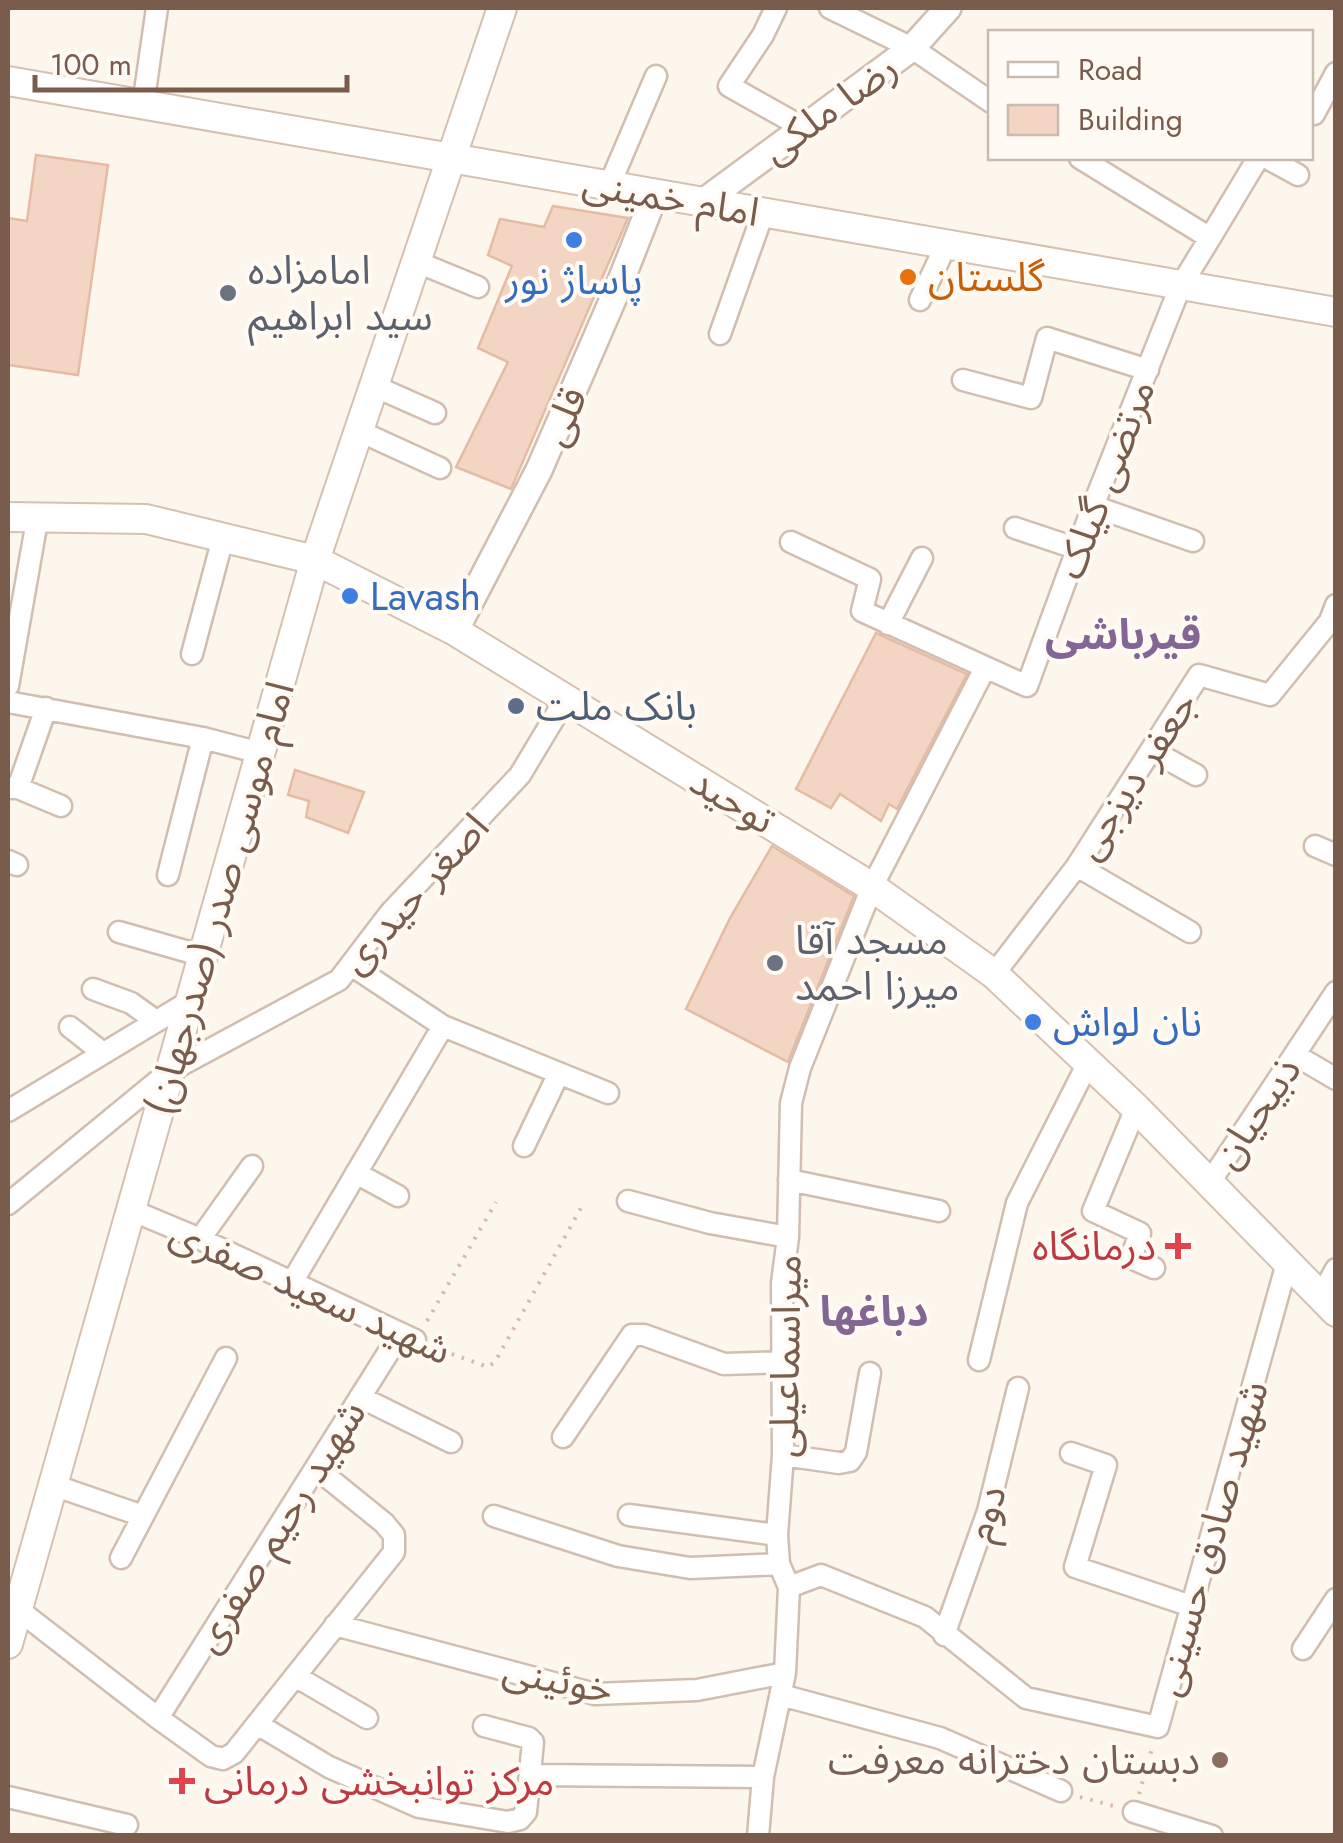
<svg xmlns="http://www.w3.org/2000/svg" width="1343" height="1843" font-family="Jost,'Noto Sans Arabic',sans-serif">
<style>
.building{fill:#f3d5c3;stroke:#e6bba3;stroke-width:2.5}
.lines{fill:none;stroke-linecap:round;stroke-linejoin:round}
.minor-casing{stroke:#d1beb0;stroke-width:25}
.tertiary-casing{stroke:#d1beb0;stroke-width:30}
.secondary-casing{stroke:#d6c0b0;stroke-width:32}
.path{stroke:#d9b8a5;stroke-width:4;stroke-dasharray:2.5 8;stroke-linecap:butt}
.minor{stroke:#fff;stroke-width:20}
.tertiary{stroke:#fff;stroke-width:25}
.secondary{stroke:#fff;stroke-width:28}
.shop-dot{fill:#3f7fe0;stroke:#fffaf3;stroke-width:4}
.food-dot{fill:#e8710a;stroke:#fffaf3;stroke-width:4}
.worship-dot{fill:#6b7280;stroke:#fffaf3;stroke-width:4}
.service-dot{fill:#5c6f8a;stroke:#fffaf3;stroke-width:4}
.health-dot{fill:#e0444e;stroke:#fffaf3;stroke-width:4}
.education-dot{fill:#8d6e63;stroke:#fffaf3;stroke-width:4}
.labels{text-anchor:middle;stroke-width:8;stroke-linejoin:round;paint-order:stroke}
.street-label{font-size:40px;fill:#7a5c4d;stroke:#fffaf3}
.worship-label{font-size:40px;fill:#5b616d;stroke:#fffaf3;text-anchor:start}
.food-label{font-size:40px;fill:#c56008;stroke:#fffaf3;text-anchor:start}
.shop-label{font-size:40px;fill:#366cbe;stroke:#fffaf3;text-anchor:start}
.service-label{font-size:40px;fill:#4e5e75;stroke:#fffaf3;text-anchor:start}
.health-label{font-size:40px;fill:#be3a42;stroke:#fffaf3;text-anchor:end}
.education-label{font-size:40px;fill:#785e54;stroke:#fffaf3;text-anchor:end}
.neighbourhood-label{font-size:42px;font-weight:bold;fill:#846695;stroke:#fffaf3}
</style>
<rect width="100%" height="100%" fill="#fdf6ec"/>
<path class="building" d="M36 155 108 165 78 375 8 365V218L27 221Z
M553 206 628 218 511 489 456 467 508 362 478 348 512 266 488 255 500 219 544 227Z
M876 633 967 674 897 809 889 804 881 821 840 794 831 808 796 789Z
M295 770 364 792 348 833 306 817 309 801 288 795Z
M772 846 854 896 788 1062 686 1009 730 918Z"/>
<g class="lines">
<defs>
<path id="minor" d="M776 8 763 35 729 86 802 127
M830 8 912 48 991 102
M143 105 157 8
M1310 112 1314 114 1336 73
M1267 158 1298 175
M609 186 656 76
M1210 238 1258 158
M417 262 478 287
M920 300 946 245
M720 334 763 213
M963 380 1031 398 1047 338 1148 370
M374 386 435 413
M359 431 440 468
M1093 506 1193 541
M1015 528 1078 549
M791 542 870 579 862 611 1027 686 1093 506 1180 287 1210 238 1080 158
M888 624 922 558
M192 654 223 538
M8 686 38 515
M8 702 203 738 260 753
M1151 750 1196 775
M8 788H18L46 708
M18 788 61 806
M1315 846 1336 855
M8 861 17 865
M1077 866 1190 932
M168 875 203 738
M119 932 203 956
M351 965 443 1026 608 1093
M994 974 1077 866 1199 675 1270 695 1330 621 1336 605
M93 989 131 1003 156 1021
M70 1027 103 1053
M1295 1055 1336 1079
M1136 1108 1093 1211 1140 1233 1131 1258 1154 1268
M8 1111 190 1001
M524 1146 559 1073
M356 1173 398 1196
M789 1180 939 1211
M1210 1182 1336 992
M628 1201 710 1223 788 1237
M8 1204 170 1071 339 980 390 913 520 775 565 700
M131 1210 200 1239 415 1340
M200 1239 252 1166
M291 1284 443 1026
M1321 1296 1336 1269
M979 1360 1017 1203 1088 1063
M360 1397 451 1442
M563 1437 632 1335H644L724 1364 784 1362
M1071 1453 1106 1465 1075 1567 1191 1606
M783 1455 839 1463 850 1461 856 1452 870 1373
M53 1485 143 1516
M629 1515 777 1535
M494 1516 618 1556 690 1568 779 1564
M121 1558 226 1358
M789 1587 821 1575 925 1617 1026 1698 1158 1727 1287 1263
M11 1604 158 1718 211 1756 223 1759 234 1753 394 1552V1535L384 1523 316 1468
M335 1625 595 1694 697 1690 785 1673
M944 1635 988 1511 1018 1388
M1303 1649 1336 1599
M295 1676 367 1718
M781 1695 940 1738 1061 1791
M158 1718 400 1334
M257 1724 329 1767 419 1807 508 1822 520 1819 526 1812 533 1742 529 1738 484 1726
M531 1775 763 1777
M8 1797 127 1825
M1134 1812 1212 1836
M758 1836 763 1777 785 1673 789 1587 779 1564 777 1535 783 1455 782 1283 788 1237 791 1103 800 1068 872 887 985 668"/>
<path id="tertiary" d="M703 202 912 48 948 8
M455 631 539 470 620 283 655 194"/>
<path id="secondary" d="M8 81 1336 312
M8 517 146 519 315 560 455 631 872 887 994 974 1136 1108 1336 1312
M8 1644 315 560 502 8"/>
</defs>
<use href="#minor" class="minor-casing"/>
<use href="#tertiary" class="tertiary-casing"/>
<use href="#secondary" class="secondary-casing"/>
<path class="path" d="M427 1321 496 1202
M432 1347 488 1367 495 1362 581 1208
M1139 1794 1153 1745
M1080 1797 1114 1806"/>
<use href="#minor" class="minor"/>
<use href="#tertiary" class="tertiary"/>
<use href="#secondary" class="secondary"/>
</g>
<g class="shop-dot">
<circle cx="574" cy="240" r="10"/>
<circle cx="350" cy="596" r="10"/>
<circle cx="1033" cy="1022" r="10"/>
</g>
<circle class="food-dot" cx="908" cy="277" r="10"/>
<g class="worship-dot">
<circle cx="228" cy="293" r="10"/>
<circle cx="775" cy="963" r="10"/>
</g>
<circle class="service-dot" cx="516" cy="706" r="10"/>
<g class="health-dot">
<path d="M1173 1231h10v10h10v10h-10v10h-10v-10h-10v-10h10z"/>
<path d="M177 1766h10v10h10v10h-10v10h-10v-10h-10v-10h10z"/>
</g>
<circle class="education-dot" cx="1220" cy="1760" r="10"/>
<g class="labels">
<g class="street-label">
<text transform="translate(829 108) rotate(-36)" y="14">رضا ملکی</text>
<text transform="translate(671 197) rotate(10)" y="14">امام خمینی</text>
<text transform="translate(563 416) rotate(-66)" y="14">قلی</text>
<text transform="translate(1105 479) rotate(-69)" y="14">مرتضی گیلک</text>
<text transform="translate(1135 775) rotate(-57)" y="14">جعفر دیزجی</text>
<text transform="translate(733 800) rotate(31)" y="14">توحید</text>
<text transform="translate(414 893) rotate(-48)" y="14">اصغر حیدری</text>
<text transform="translate(219 898) rotate(-74)" y="14">(صدرجهان) امام موسی صدر</text>
<text transform="translate(1256 1112) rotate(-56)" y="14">ذبیحیان</text>
<text transform="translate(311 1291) rotate(24)" y="14">شهید سعید صفری</text>
<text transform="translate(785 1356) rotate(-89)" y="14">میراسماعیلی</text>
<text transform="translate(985 1513) rotate(-73)" y="14">دوم</text>
<text transform="translate(279 1526) rotate(-58)" y="14">شهید رحیم صفری</text>
<text transform="translate(1210 1538) rotate(-74)" y="14">شهید صادق حسینی</text>
<text transform="translate(558 1679) rotate(11)" y="14">خوئینی</text>
</g>
<g class="worship-label">
<text x="248" y="284">امامزاده<tspan x="248" dy="46">سید ابراهیم</tspan></text>
<text x="795" y="954">مسجد آقا<tspan x="795" dy="46">میرزا احمد</tspan></text>
</g>
<g class="food-label">
<text x="928" y="291">گلستان</text>
</g>
<g class="shop-label">
<text x="574" y="294" text-anchor="middle">پاساژ نور</text>
<text x="370" y="610">Lavash</text>
<text x="1053" y="1036">نان لواش</text>
</g>
<g class="service-label">
<text x="536" y="720">بانک ملت</text>
</g>
<g class="health-label">
<text x="1156" y="1260">درمانگاه</text>
<text x="204" y="1795" text-anchor="start">مرکز توانبخشی درمانی</text>
</g>
<g class="education-label">
<text x="1200" y="1774">دبستان دخترانه معرفت</text>
</g>
<g class="neighbourhood-label">
<text x="1123" y="649">قیرباشی</text>
<text x="874" y="1326">دباغها</text>
</g>
</g>
<rect width="1343" height="1843" fill="none" stroke="#7a5c4d" stroke-width="20"/>
<rect x="988" y="30" width="325" height="130" fill="#fffaf3" stroke="#cabbb1" stroke-width="2.5"/>
<rect x="1008" y="62" width="50" height="15" fill="#ffffff" stroke="#cabbb1" stroke-width="2.5"/>
<text x="1078" y="80" font-size="30" fill="#7a5c4d">Road</text>
<rect x="1008" y="105" width="50" height="30" fill="#f3d5c3" stroke="#cabbb1" stroke-width="2.5"/>
<text x="1078" y="130" font-size="30" fill="#7a5c4d">Building</text>
<path d="M35 75v15h312v-15" fill="none" stroke="#7a5c4d" stroke-width="5"/>
<text x="50" y="75" font-size="30" fill="#7a5c4d" stroke="#fffaf3" stroke-width="8" paint-order="stroke">100 m</text>
</svg>
